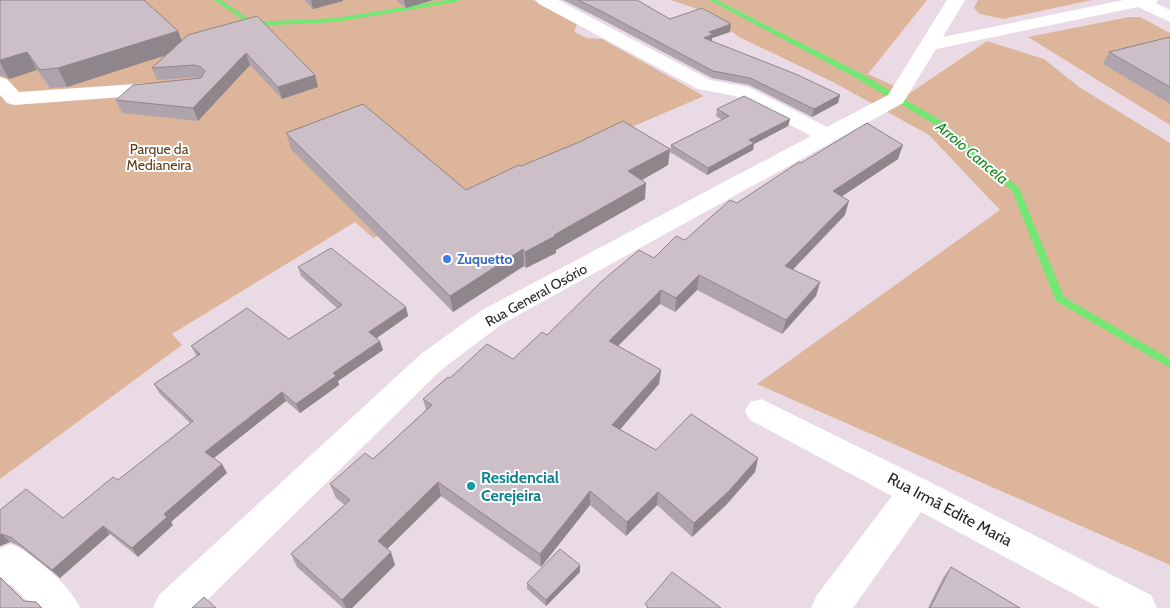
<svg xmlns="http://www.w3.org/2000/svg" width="1170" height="608" font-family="Cabin,sans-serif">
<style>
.green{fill:#ddb59a}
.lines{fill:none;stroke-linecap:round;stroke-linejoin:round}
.stream{fill:#73e674;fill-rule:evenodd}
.minor{fill:#fff;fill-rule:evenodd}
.wall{fill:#afa4ab}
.shaded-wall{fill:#8f868b}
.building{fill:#ccbfc7;stroke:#8f868b}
.shop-dot{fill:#3f7fe0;stroke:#fff;stroke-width:2}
.culture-dot{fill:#0f9aa8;stroke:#fff;stroke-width:2}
.labels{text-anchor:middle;stroke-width:4;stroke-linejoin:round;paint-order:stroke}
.park-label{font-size:14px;fill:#60411e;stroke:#fff}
.shop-label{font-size:14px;font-weight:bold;fill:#366cbe;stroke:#fff;text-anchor:start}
.street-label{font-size:14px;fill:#282828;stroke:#fff}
.water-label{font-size:15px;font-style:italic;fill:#15891f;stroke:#fff}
.near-culture-label{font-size:16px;font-weight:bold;fill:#0d838f;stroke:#fff;text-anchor:start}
.near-street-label{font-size:16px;fill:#282828;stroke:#fff}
</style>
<rect width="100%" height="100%" fill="#eadae5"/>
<path class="green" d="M9 0H533L577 24 574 32 587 38 602 39 704 96 373 238 355 222 172 334 182 345 0 479V2Z
M671 0H927L868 74 910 93 987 41 1044 59 1079 87 1170 143V565L757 384 1000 210 929 135 833 82 739 37 703 11Z
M978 0H1092L1003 19 980 14 974 8Z
M1129 17H1140L1170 33V125L1028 37Z"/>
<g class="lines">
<path class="stream" d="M214 0H221L253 22 336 18 446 0H460L457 2 336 22 252 26Z
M709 0H717L862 74 940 120 1019 188 1064 297 1170 359V368L1056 301 1012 191 934 124 856 78Z"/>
<path class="minor" d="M536 0H558L710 80 748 87 827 127 888 95 947 0H965L943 37 1124 0H1158L1156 3 1170 10V22L1138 7 936 49 903 103 502 324 441 370 199 608H153L159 595 421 354 482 310 811 136 735 96 698 89 539 4Z
M0 77 7 79 19 92 164 82 171 84 174 88 171 92 164 94 14 105 7 103 0 95Z
M761 399 928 481 1151 595 1157 608H1100L921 512 853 608H811L817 595 892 496 750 420 745 411 750 402Z
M11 544C33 553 71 586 80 608H34L10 584 0 588V548Z"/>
</g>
<path class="wall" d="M0 0 181 41 188 35 315 75 318 87 282 99 250 65 198 121 122 113 116 100 201 78 199 77 157 80 152 68 166 55 67 87 50 88 37 70 9 79 1 75 0 76Z
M304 0H343V1L313 9Z
M396 0H433L406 8Z
M563 0H637L670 19 730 32 712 38V41L840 95 838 103 812 117 749 85 712 78 601 19Z
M1170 37V104L1103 64 1109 52Z
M717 109 790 119 788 126 754 144 753 150 707 175 670 152 671 145 722 120 716 116Z
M286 133 466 190 577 143 670 149 668 165 642 180 645 199 556 250V253L526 268 524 266 453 312 291 149Z
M898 159 842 196 845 215 792 270 820 282 816 296 782 334 697 290 675 312 660 304 618 346 661 370 659 384 620 429 656 450 758 458 755 472 726 505 692 537 657 505 626 536 590 505 541 567 441 496 387 549 395 565 352 608H343L297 567 291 554 345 505 336 498 330 484 373 459 426 410 423 399 450 378 513 359 547 335 654 258 685 240 737 203 801 163Z
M298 267 406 307 408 316 377 338 383 350 338 381 339 385 300 413 286 401 214 458 227 473 171 522 173 525 138 557 110 534 60 578 21 547 10 542 0 546V510L63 518 118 480 190 423 159 393 154 384 197 356 196 355 191 346 289 339 337 308 301 276Z
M951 567 1020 608H928L943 578Z
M580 572 546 606 527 589V583Z"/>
<path class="shaded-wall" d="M311 0H343V1L313 9Z
M404 0H433L406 8Z
M731 24 730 32 712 38V42L704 38 709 32Z
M178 31 185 49 67 87 58 68Z
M27 52 37 70 9 79 0 62V60Z
M246 53 250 65 198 121 193 108Z
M315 75 318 87 282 99 278 87Z
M840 95 838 103 812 117 814 109Z
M790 119 788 126 754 144 753 150 707 175 708 168 749 140Z
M903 145 898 159 829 205 833 191Z
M670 149 668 165 628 188V171Z
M646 183 645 199 556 250V253L526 268 525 252 554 235Z
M849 201 845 215 782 281 785 266Z
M523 249 524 266 453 312 450 296Z
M699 275 697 290 675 312 676 298Z
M820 282 816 296 782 334 786 320Z
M661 290 660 304 608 356 609 341Z
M406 307 408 316 372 341 369 332Z
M380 341 383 350 338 381 339 385 300 413 296 404 333 373Z
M661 370 659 384 612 439V425Z
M282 392 286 401 210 461 205 452Z
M758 458 755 472 726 505 692 537 694 523Z
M222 464 227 473 171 522 173 525 138 557 132 548 164 514Z
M438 482 441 496 382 554 378 541Z
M590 491V505L541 567 540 554Z
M658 492 657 505 626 536 627 522Z
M103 526 110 534 60 578 52 570Z
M2 534 10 542 0 546V535Z
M391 552 395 565 352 608H346L342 600Z
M580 565V572L546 606V600Z"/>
<path class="building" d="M0 0H144L178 31 58 68 40 70 27 52 0 60Z
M578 0H637L670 19 702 8 731 24 709 32 713 34 704 38 798 75 840 95 814 109 750 78 713 71 601 11Z
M257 16 315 75 278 87 246 53 193 108 116 100 133 85 201 78 205 71 201 67 194 65 152 68 188 35Z
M1170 37V87L1109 52Z
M744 96 790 119 749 140 754 143 708 168 671 145 729 116 717 109Z
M363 104 466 190 519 165 521 166 577 143 623 121 670 149 628 171 646 183 554 235 555 236 525 252 523 249 450 296 286 133Z
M867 123 903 145 833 191 849 201 785 266 820 282 786 320 699 275 676 298 661 290 609 341 661 370 612 425 656 450 691 414 758 458 729 491 694 523 658 492 627 522 590 491 540 554 438 482 378 541 391 552 342 600 291 554 350 500 330 484 365 453 373 459 432 405 423 399 448 377 450 378 487 344 513 359 542 332 547 335 602 281 639 250 654 258 676 236 685 240 730 200 737 203 799 162 801 163Z
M331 248 406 307 369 332 380 341 333 373 336 376 296 404 282 392 205 452 222 464 164 514 167 517 132 548 103 526 52 570 12 538 2 534 0 535V510L26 489 63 518 113 477 118 480 193 421 154 384 200 354 191 346 247 308 289 339 342 305 298 267Z
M560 549 580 565 546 600 527 583Z
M951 567 1020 608H930Z
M672 572 721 608H647L648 607 645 604Z
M0 578H1L24 601 36 602 42 608H0Z
M204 597 216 608H192Z"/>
<circle class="shop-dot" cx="447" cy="259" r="5"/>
<circle class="culture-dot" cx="471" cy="486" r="5"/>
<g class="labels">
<g class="park-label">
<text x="159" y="154">Parque da<tspan x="159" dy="16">Medianeira</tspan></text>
</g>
<g class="shop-label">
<text x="457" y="264">Zuquetto</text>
</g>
<g class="street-label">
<text transform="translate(536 295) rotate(-29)" y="5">Rua General Osório</text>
</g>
<g class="water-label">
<text transform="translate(972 153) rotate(40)" y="5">Arroio Cancela</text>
</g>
<g class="near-culture-label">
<text x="481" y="483">Residencial<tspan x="481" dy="18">Cerejeira</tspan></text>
</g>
<g class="near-street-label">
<text transform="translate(950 509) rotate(28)" y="6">Rua Irmã Edite Maria</text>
</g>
</g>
</svg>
